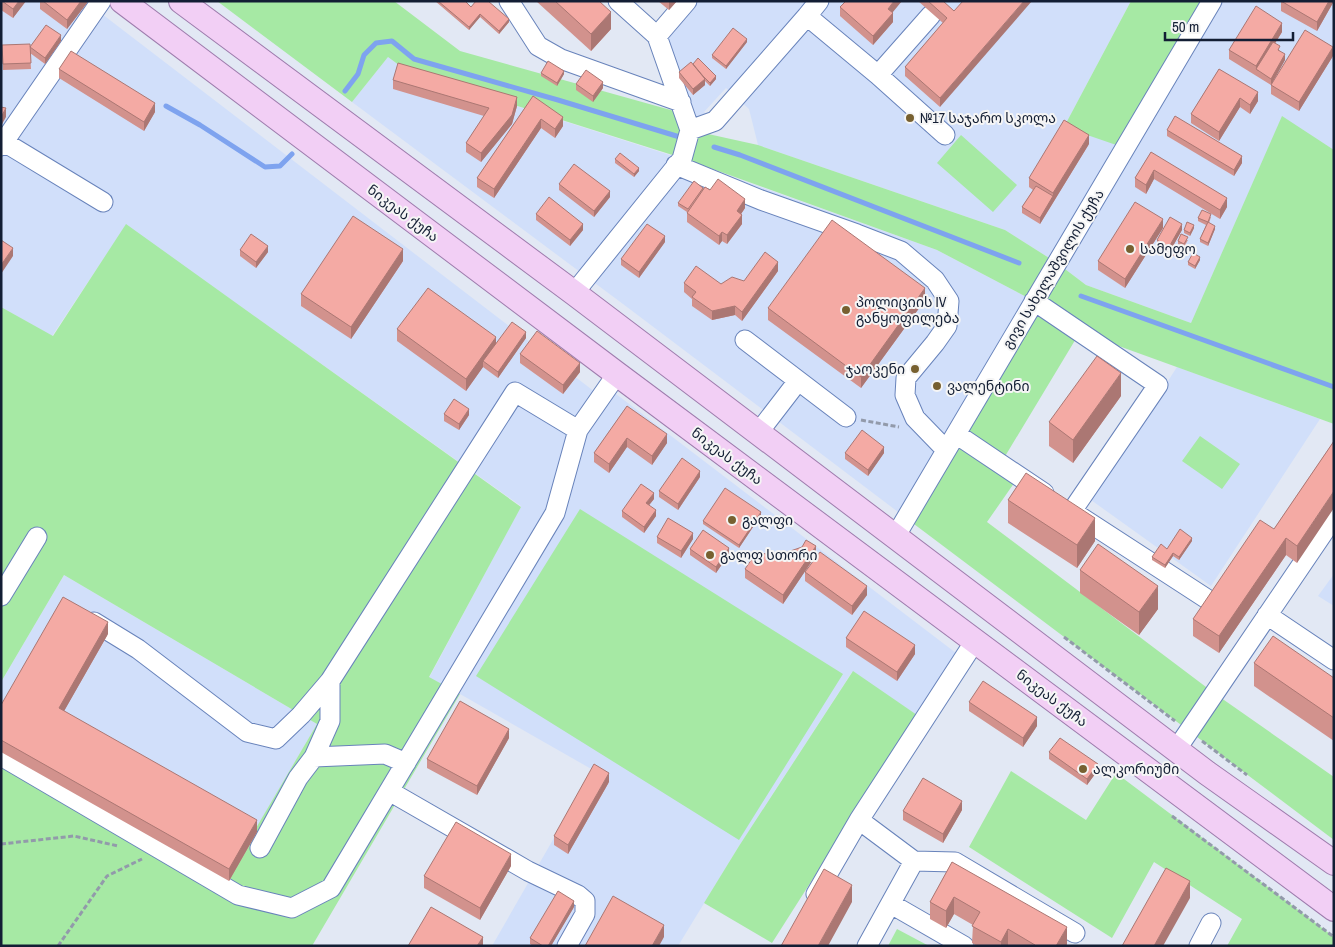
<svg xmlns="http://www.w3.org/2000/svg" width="1335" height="947" font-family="'Archivo Narrow','Noto Sans Georgian',sans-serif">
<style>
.built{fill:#d1dffa}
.green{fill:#a6e9a4}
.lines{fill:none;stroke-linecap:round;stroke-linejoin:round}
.stream{stroke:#7ea3ef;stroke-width:5}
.minor-casing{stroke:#6883bb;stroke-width:21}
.major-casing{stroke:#9e7cad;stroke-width:26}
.path{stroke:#929aaa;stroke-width:3;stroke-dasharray:5 2.5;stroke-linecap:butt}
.minor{stroke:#fff;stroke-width:19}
.major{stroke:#f2cff5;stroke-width:24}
.wall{fill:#d2928d}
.shaded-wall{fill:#ab7773}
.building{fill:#f4aaa4;stroke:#ab7773}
.poi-dot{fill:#776030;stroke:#f5f5f5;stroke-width:2}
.labels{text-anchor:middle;stroke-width:4;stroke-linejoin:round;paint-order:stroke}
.poi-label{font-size:14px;fill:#131e34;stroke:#f5f5f5;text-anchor:start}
.street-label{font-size:14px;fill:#131e34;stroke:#f5f5f5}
</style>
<rect width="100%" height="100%" fill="#e2e8f4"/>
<path class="built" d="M1 1H85L595 392 599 381 956 653 917 715 852 672 739 846 678 946H492L593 770 460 694 429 678 521 506 126 225 52 336 1 307Z
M687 1H1131L1064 127 1212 1H1334V150L1282 117 1191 323 1086 285 1057 263 1005 230 758 145 749 109 726 88 704 112 715 121 690 130 657 36Z
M388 57 407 71 682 159 937 250 1034 301 906 518 623 304 352 102Z
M1177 367 1320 419 1211 586 1091 500Z
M1334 574V606L1318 596Z
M64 575 317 724 229 875 1 742V682Z"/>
<path class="green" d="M217 1H394L460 51 685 114 690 130 758 145 1005 230 1057 263 1086 285 1191 323 1282 116 1334 150V424L1080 332 1001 463 1019 476 987 522 1214 693 1334 777V840L906 518 1034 301 937 250 682 158 407 71 388 57 352 102Z
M1131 1H1212L1125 148 1064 127Z
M961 135 1017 185 993 212 937 163Z
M126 224 521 507 429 677 460 694 312 946H1V742L229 874 317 724 64 575 1 682V307L53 336Z
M1200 436 1240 464 1222 489 1182 461Z
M580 509 843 674 739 840 476 676Z
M853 671 917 715 772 943 704 903 739 846Z
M1011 771 1086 820 1116 773 1334 937V946H1227L1242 919 1154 862 1112 938 969 847Z
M897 929 929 946H888Z"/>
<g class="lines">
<path class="stream" d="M345 91 358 74 364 55 376 43 392 41 414 59 558 100 683 138
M166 106 200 125 265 167 280 166 292 154
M714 147 740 155 1019 263
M1081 296 1334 387"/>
<defs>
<path id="minor" d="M509 1 538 46 561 59 681 102
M618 1 657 36
M819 1 807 16 878 75 931 15
M878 75 945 135
M690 130 715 121 807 16
M4 142 103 202
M1 146 101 1
M676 165 761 200 857 234 901 251 935 280 949 301 947 326 935 343 906 378 905 395 915 418 946 450
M574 293 682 159 690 130 657 36 687 1
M1034 301 1158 385 1072 511
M745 340 846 417
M758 433 798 381
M956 434 1044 493
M1073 512 1207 599
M895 537 1212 1
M1 596 37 537
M1267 615 1334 660
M94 622 138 649 247 732 276 739 301 715 330 681
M1176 750 1334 517
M1 756 238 895 292 908 331 888 555 513 578 430 617 374
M314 757 385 754 406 763
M389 791 528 871 578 895 585 901V914L567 946
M859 820 914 861 867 946
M260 848 298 778 314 757 330 721V681L515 392 578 430
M914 861 955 862 1075 933
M816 894 859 820 975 641
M891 904 964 946
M1199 946 1211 923"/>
<path id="major" d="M122 1 617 374 1334 909
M181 1 574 293 1207 773 1334 863"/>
</defs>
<use href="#minor" class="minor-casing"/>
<use href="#major" class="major-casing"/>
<path class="path" d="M861 420 899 427
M1064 637 1175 721
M1202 741 1247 775
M1172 816 1334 937
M1 844 74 836 118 846
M58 946 107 876 142 859"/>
<use href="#minor" class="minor"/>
<use href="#major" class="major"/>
</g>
<path class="wall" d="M1 1H26L13 18 1 10Z
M40 1H87V3L67 29 40 9Z
M435 1H465L471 7 509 22 499 34 480 17 469 30Z
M536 1H599L611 29 591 51Z
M658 1H677L669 10Z
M918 1H943L954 11 940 107 905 76V67L943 23Z
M1281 1H1334L1317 31 1281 11Z
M840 7 892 12 893 22 873 45 840 16Z
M1282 32 1275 43 1285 60 1271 85 1229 59V50Z
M61 41 45 64 30 53 31 69 3 70 2 51 30 47Z
M747 42 726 69 712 58V55Z
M1333 56 1299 111 1271 94V85Z
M693 64 716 79 710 86 705 81V85L693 95 679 78V72Z
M59 69 155 112 144 131 59 78Z
M1219 69 1258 101 1250 114 1240 107 1219 141 1191 123V114Z
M541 73 564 74 557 86 541 76Z
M393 80 517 106 512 124 481 162 466 152V143L484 116 393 89Z
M576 84 603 88 593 102 576 90Z
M533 96 563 126 555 138 541 128 494 198 477 187V178Z
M1167 130 1242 163 1234 176 1167 136Z
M1089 144 1040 224 1022 213V207L1033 190 1029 187V178Z
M1151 152 1227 207 1220 219 1154 179 1146 194 1135 187V178Z
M615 159 639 171 634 177 615 163Z
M559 184 610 197 594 217 559 190Z
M703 188 710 190 745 208 741 214 742 224 727 244 722 241 719 245 687 222V212L678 206V203Z
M536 214 583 230 570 246 536 220Z
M1211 217 1209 223 1215 229 1208 246 1200 242V239L1206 225 1198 221V218Z
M1163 228 1125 288 1098 270V261Z
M1194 228 1190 236 1184 233V230Z
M1182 230 1169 253 1157 246V240Z
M1188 240 1184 247 1178 244V241Z
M665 242 639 278 621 265V259Z
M240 250 268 252 256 268 240 256Z
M1182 251 1178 259 1172 255V252Z
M1200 260 1195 269 1188 265V262Z
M403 261 351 339 301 306V294Z
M778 271 742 321 735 315 712 320 692 306V299L684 292V283L721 284 744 281Z
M925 300 861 388 768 320V308Z
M397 329 496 343 526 338 498 378 483 367 466 391 397 341Z
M520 354 580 372 563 394 520 363Z
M1121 396 1073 463 1049 446V422Z
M627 406 667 443 652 465 627 447 609 473 594 462V453Z
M444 414 469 415 459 430 444 421Z
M1334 441 1297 563 1286 555 1219 653 1193 636V619L1274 529Z
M845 453H884L868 476 845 459Z
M700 477 678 510 659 497V491Z
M654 499 649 505 656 516 644 533 622 517V511Z
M1008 500 1095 541 1077 568 1008 523Z
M761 515 739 548 703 524V521Z
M657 537 693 539 681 558 657 543Z
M1192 541 1179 560 1173 556 1165 568 1152 560V557L1167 549Z
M690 549 729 554 716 573 690 555Z
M779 555H816L783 604 745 578V569Z
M1080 570 1158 609 1139 635 1080 593Z
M805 572 867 595 852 615 805 581Z
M108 634 64 711 257 832 229 881 1 752V705Z
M846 638 915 654 897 681 846 647Z
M1254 663 1334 678V741L1254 686Z
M969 702 1037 726 1023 747 969 711Z
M509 738 477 795 427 768V759Z
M1049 752 1098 770 1087 785 1049 759Z
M609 782 568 854 554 845V836Z
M962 810 943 843 903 820V811Z
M952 862 1067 944 1066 946H977L972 943 973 925 954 914 946 928 930 919V902Z
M511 866 480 920 424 888V876Z
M574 907 551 946H533L530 944V938Z"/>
<path class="shaded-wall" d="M19 1H26L13 18V9Z
M81 1H87V3L67 29V20Z
M669 1H677L669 10Z
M894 1H902L888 18V9Z
M1024 1H1032L940 107V98Z
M1329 1H1334L1317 31V22Z
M611 12V29L591 51V34Z
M893 13V22L873 45V36Z
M480 14V17L469 30V27Z
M509 19V22L499 34V31Z
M1282 23V32L1258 71 1256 69V66Z
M61 35V41L45 64V58Z
M747 39V42L726 69V66Z
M1333 47V56L1299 111V102Z
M1285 54V60L1271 85V79Z
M564 71V74L557 86V83Z
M716 76V79L710 86V83Z
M705 79V85L693 95V89Z
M603 82V88L593 102V96Z
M1258 92V101L1250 114V105Z
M517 97V106L512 124 481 162V153Z
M1240 98V107L1219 141V132Z
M155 103V112L144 131V122Z
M6 108V117L1 126V117Z
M563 117V126L555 138V129Z
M541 119V128L494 198V189Z
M1089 135V144L1040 224V218L1053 196V193Z
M1242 156V163L1234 176V170Z
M639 168V171L634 177V174Z
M1154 170V179L1146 194V185Z
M610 191V197L594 217V211Z
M1227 198V207L1220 219V210Z
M745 199V208L737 220V211Z
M742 215V224L727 244V235Z
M1163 219V228L1125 288V279Z
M583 224V230L570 246V240Z
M1182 224V230L1169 253V247Z
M1194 225V228L1190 236V233Z
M1215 226V229L1208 246V243Z
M722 232V241L719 245V236Z
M665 236V242L639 278V272Z
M268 246V252L256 268V262Z
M13 248V256L1 274V265Z
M1182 248V251L1178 259V256Z
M403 249V261L351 339V327Z
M1200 257V260L1195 269V266Z
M778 262V271L742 321V312Z
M925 288V300L861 388V377Z
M735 306V315L712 320V311Z
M526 332V338L498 378V372Z
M496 337V349L483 361V367L466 391V379Z
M580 363V372L563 394V385Z
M1121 373V396L1073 463V440Z
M469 409V415L459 430V424Z
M667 434V443L652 465V456Z
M627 438V447L609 473V464Z
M884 447V453L868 476V470Z
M700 471V477L678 510V504Z
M1334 491V508L1297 563V546Z
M654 493V499L646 509V503Z
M656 510V516L644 533V527Z
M761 512V515L739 548V545Z
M1095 518V541L1077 568V545Z
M693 533V539L681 558V551Z
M1192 538V541L1179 560V557Z
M1286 538V555L1219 653V636Z
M816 546V555L783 604V595Z
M729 548V554L716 573V567Z
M1173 553V556L1165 568V565Z
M867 586V595L852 615V606Z
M1158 586V609L1139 635V612Z
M108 622V634L59 720V708Z
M915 645V654L897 681V672Z
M1037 717V726L1023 747V738Z
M509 729V738L477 795V786Z
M1098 764V770L1087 785V779Z
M609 773V782L568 854V845Z
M962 801V810L943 843V834Z
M257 820V832L229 881V869Z
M511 854V866L480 920V908Z
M1190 881V898L1163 946H1154Z
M852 885V902L828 946H818Z
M954 897V914L946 928V911Z
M574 901V907L551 946H548Z
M664 925V937L659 946H652Z
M1067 927V944L1066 946H1056Z
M1008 929V946H1001V942Z
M483 937V946H477Z"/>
<path class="building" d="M2 1H19L13 9Z
M43 1H81L67 20Z
M438 1H465L471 7 476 1H488L509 19 499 31 480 14 469 27Z
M555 1H599L611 12 591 34Z
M846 1H894L888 9 893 13 873 36 840 7Z
M928 1H943L954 11 963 1H1024L940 98 905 67 947 18Z
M1281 1H1329L1317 22Z
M1256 6 1282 23 1256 66 1229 50Z
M46 25 61 35 45 58 30 47Z
M733 28 747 39 726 66 712 55Z
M1305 30 1333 47 1299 102 1271 85Z
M1273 42 1280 46 1278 50 1285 54 1271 79 1256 69Z
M30 44 31 63 3 64 2 45Z
M71 51 155 103 144 122 59 69Z
M698 58 716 76 710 83 703 76 693 64Z
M548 61 564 71 557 83 541 73Z
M691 62 705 79 693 89 679 72Z
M398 63 517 97 512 115 481 153 466 143 489 108 393 80Z
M1219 69 1258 92 1250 105 1240 98 1219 132 1191 114Z
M586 70 603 82 593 96 576 84Z
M533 96 563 117 555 129 541 119 494 189 477 178Z
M1 107 6 108 1 117Z
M1175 116 1242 156 1234 170 1167 130Z
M1064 120 1089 135 1053 193 1029 178Z
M1151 152 1227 198 1220 210 1154 170 1146 185 1135 178Z
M620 153 639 168 634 174 615 159Z
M574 164 610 191 594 211 559 184Z
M718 179 745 199 737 211 742 215 727 235 722 232 719 236 687 213 705 187 710 190Z
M694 181 703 188 688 209 678 203Z
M1036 186 1053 196 1040 218 1022 207Z
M549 197 583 224 570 240 536 214Z
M1135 202 1163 219 1125 279 1098 261Z
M1202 210 1211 214 1208 222 1198 218Z
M353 216 403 249 351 327 301 294Z
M1170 217 1182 224 1169 247 1157 240Z
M832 220 925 288 861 377 768 308Z
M1187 222 1194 225 1190 233 1184 230Z
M1208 222 1215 226 1208 243 1200 239Z
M647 224 665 236 639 272 621 259Z
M251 234 268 246 256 262 240 250Z
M1181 234 1188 237 1184 244 1178 241Z
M1 240 13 248 1 265Z
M1176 245 1182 248 1178 256 1172 252Z
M765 252 778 262 742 312 735 306 712 311 692 297 696 292 684 283 696 266 721 284 732 277 744 281Z
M1193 253 1200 257 1195 266 1188 262Z
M428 288 496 337 466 379 397 329Z
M512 322 526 332 498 372 483 361Z
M537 331 580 363 563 385 520 354Z
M1097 356 1121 373 1073 440 1049 422Z
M454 399 469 409 459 424 444 414Z
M627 406 667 434 652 456 627 438 609 464 594 453Z
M862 430 884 447 868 470 845 453Z
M1334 441V491L1297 546 1286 538 1219 636 1193 619 1260 520 1274 529Z
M682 458 700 471 678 504 659 491Z
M1026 473 1095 518 1077 545 1008 500Z
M641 484 654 493 646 503 656 510 644 527 622 511Z
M725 488 761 512 739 545 703 521Z
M668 518 693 533 681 551 657 537Z
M1180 529 1192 538 1179 557 1173 553 1165 565 1152 557 1161 544 1167 549Z
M703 530 729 548 716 567 690 549Z
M806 540 816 546 783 595 745 569 756 553 779 555 802 547Z
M1098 544 1158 586 1139 612 1080 570Z
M820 552 867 586 852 606 805 572Z
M63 597 108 622 59 708 257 820 229 869 1 740V705Z
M864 611 915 645 897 672 846 638Z
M1273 636 1334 678V718L1254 663Z
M983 681 1037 717 1023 738 969 702Z
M460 701 509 729 477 786 427 759Z
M1060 738 1098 764 1087 779 1049 752Z
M594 764 609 773 568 845 554 836Z
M923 778 962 801 943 834 903 811Z
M456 822 511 854 480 908 424 876Z
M952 862 1067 927 1056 946H1035V945L1008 929 1001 942 972 926 980 912 954 897 946 911 930 902Z
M1166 868 1190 881 1154 946H1122Z
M824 869 852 885 818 946H781Z
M558 891 574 901 548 946H543L530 938Z
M613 896 664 925 652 946H585Z
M431 907 483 937 477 946H408Z"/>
<g class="poi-dot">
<circle cx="910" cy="118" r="5"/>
<circle cx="1130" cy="249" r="5"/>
<circle cx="846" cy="310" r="5"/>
<circle cx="915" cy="369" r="5"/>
<circle cx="937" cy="386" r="5"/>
<circle cx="732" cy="520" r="5"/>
<circle cx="710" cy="555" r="5"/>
<circle cx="1083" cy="769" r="5"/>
</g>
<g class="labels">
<g class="poi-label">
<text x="920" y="123">№17 საჯარო სკოლა</text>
<text x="1140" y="254">სამეფო</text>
<text x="856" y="307">პოლიციის IV<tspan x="856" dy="16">განყოფილება</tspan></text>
<text x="905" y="374" text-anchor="end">ჯაოკენი</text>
<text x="947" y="391">ვალენტინი</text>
<text x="742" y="525">გალფი</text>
<text x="720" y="560">გალფ სთორი</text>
<text x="1093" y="774">ალკორიუმი</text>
</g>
<g class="street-label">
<text transform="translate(403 213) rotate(37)" y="5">ნიკეას ქუჩა</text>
<text transform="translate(1053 269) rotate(-59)" y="5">გივი სახელაშვილის ქუჩა</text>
<text transform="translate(727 456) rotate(37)" y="5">ნიკეას ქუჩა</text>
<text transform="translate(1052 698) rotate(37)" y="5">ნიკეას ქუჩა</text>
</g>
</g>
<rect width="1335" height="947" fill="none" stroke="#131e34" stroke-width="5"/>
<path d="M1165 32v8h128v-8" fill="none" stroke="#131e34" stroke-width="2.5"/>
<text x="1172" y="32" font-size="15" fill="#131e34" stroke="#f5f5f5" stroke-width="4" paint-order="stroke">50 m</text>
</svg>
